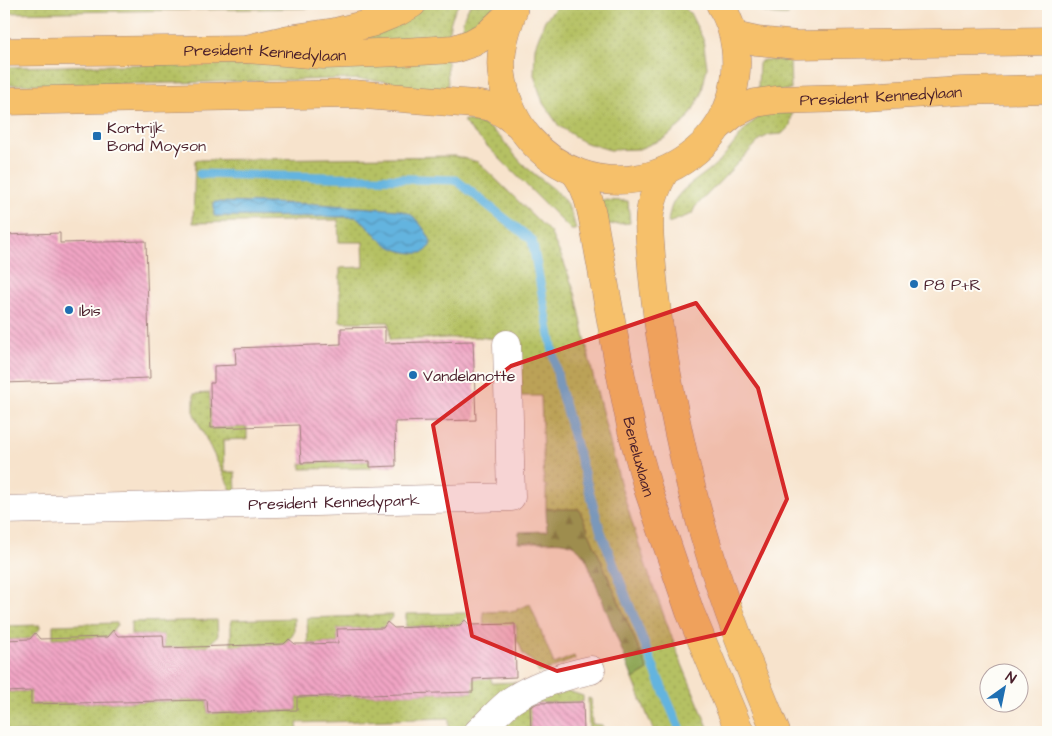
<svg xmlns="http://www.w3.org/2000/svg" width="1052" height="736" font-family="'Architects Daughter',sans-serif">
<style>
.grass{fill:url(#grass-dots);stroke:#807047}
.forest{fill:url(#forest-firs);stroke:#6d6342}
.water{fill:url(#water-waves);stroke:#576a85}
.lines{fill:none;stroke-linecap:round;stroke-linejoin:round}
.stream{stroke:#64b4df;stroke-width:9}
.building{fill:url(#building-back-hatch)}
.minor-casing{stroke:#a0817c;stroke-width:29}
.major-casing{stroke:#a0817c;stroke-width:29}
.highway-casing{stroke:#a0817c;stroke-width:29}
.minor{stroke:#fff;stroke-width:28}
.major{stroke:#f6c06b;stroke-width:28}
.highway{stroke:#f6c06b;stroke-width:28}
.marked{fill:#d62828;fill-opacity:0.2;stroke:#d62828;stroke-width:4;stroke-linejoin:round}
.poi-dot{fill:#1f6fb2;stroke:#fdfcf7;stroke-width:2}
.labels{text-anchor:middle;stroke-width:4;stroke-linejoin:round;paint-order:stroke}
.street-label{font-size:16px;fill:#4a1f2b;stroke:#fdfcf7}
.poi-label{font-size:16px;fill:#4a1f2b;stroke:#fdfcf7;text-anchor:start}
</style>
<defs>
<pattern id="grass-dots" width="8" height="8" patternUnits="userSpaceOnUse" patternTransform="scale(1.25)"><rect width="8" height="8" fill="#b5c163"/><path d="M2 2h.1M6 6h.1" fill="none" stroke="#9da556" stroke-width="1.8" stroke-linecap="round"/></pattern>
<pattern id="forest-firs" width="22" height="20" patternUnits="userSpaceOnUse" patternTransform="scale(1.25)"><rect width="22" height="20" fill="#90a759"/><path d="M5 1l3.5 6h-7zM16 11l3.5 6h-7z" fill="#78874a"/></pattern>
<pattern id="water-waves" width="16" height="10" patternUnits="userSpaceOnUse" patternTransform="scale(1.25)"><rect width="16" height="10" fill="#64b4df"/><path d="M0 5q4-4 8 0t8 0" fill="none" stroke="#5492b5"/></pattern>
<pattern id="building-back-hatch" width="6" height="6" patternUnits="userSpaceOnUse" patternTransform="scale(1.25)"><rect width="6" height="6" fill="#f1a5c5"/><path d="M-1 5l2 2M0 0l6 6M5-1l2 2" fill="none" stroke="#c586a0"/></pattern>
</defs>
<rect width="100%" height="100%" fill="#fdfcf7"/>
<filter id="ink" filterUnits="userSpaceOnUse"><feTurbulence type="fractalNoise" baseFrequency=".02" numOctaves="2"/><feDisplacementMap in="SourceGraphic" scale="10" xChannelSelector="R" yChannelSelector="G"/><feConvolveMatrix kernelMatrix="1 2 1 2 8 2 1 2 1" color-interpolation-filters="sRGB"/></filter>
<filter id="wash" filterUnits="userSpaceOnUse"><feTurbulence type="fractalNoise" baseFrequency=".0096" numOctaves="4" result="noise"/><feDisplacementMap in="SourceGraphic" scale="20" xChannelSelector="R" yChannelSelector="G"/><feGaussianBlur stdDeviation="1.12" result="paint"/><feColorMatrix in="noise" values="0 0 0 0 0 0 0 0 0 0 0 0 0 0 0 0 0 1.4 0 .05"/><feComposite in="paint" operator="in"/></filter>
<g filter="url(#wash)">
<rect width="100%" height="100%" fill="#f7e3cc"/>
<path class="grass" d="M4 4H334L309 8 4 13Z
M429 4H459C451 15 449 27 448 41L308 43 411 15Z
M471 4H495L485 19 461 37C462 24 463 14 471 4Z
M559 4H680L690 13 703 39 707 67 701 95 687 120 665 138 639 149 610 150 583 142 559 126 543 103 534 75 535 47 545 20Z
M749 4H781L789 11 788 15C773 16 761 13 749 4Z
M445 59 447 62 448 89 409 87 385 81 373 80 338 79 172 83 4 85V67Z
M764 60H790L791 90 759 91 758 88 759 64 761 61Z
M765 113H792L790 126 782 134 769 135 761 139 701 201 695 207 692 214 668 223C669 214 671 204 677 197 688 183 704 176 716 164 734 148 743 125 765 113Z
M464 120C501 125 501 143 524 165 550 189 568 191 576 230H571L464 123Z
M455 156 478 162 550 232 563 260 576 296 593 376 621 486 634 529 648 572 679 657 710 732H654L633 679 648 670 579 510 546 509V485H544L541 396H519L495 339 478 337 390 340 389 322H340V268L364 267 363 242H339L338 220 193 223 195 160Z
M600 200 628 201 630 223 604 225Z
M210 393 211 428 247 427V439L223 440 224 472H235L236 493 233 494 194 414V394Z
M370 461 371 468 301 469V463Z
M530 604 554 664 574 656 575 659 539 673 534 663 523 654 519 643 517 642 516 625H484L483 612 517 611V609Z
M470 613 469 615 460 625 406 627V614Z
M392 615V617L383 628 338 629V643L308 644 307 618Z
M294 618V633L284 644 231 646V620Z
M217 620 218 635 207 647 164 648 163 635H131V622Z
M117 623V625L107 637 53 638V625Z
M40 625V629L30 639 4 640V626Z
M473 678H491L492 683 516 682 458 732H449V718L297 723 298 732H4V692L31 691 32 704 207 700 208 713 297 710V697L472 692Z
M560 690 568 691 583 696V702L530 703 531 732H493C512 714 532 694 560 690Z
M588 698 591 699 592 724 602 725 605 732H593V729H589Z"/>
<path class="forest" d="M546 509H579L648 670 633 679 587 561C575 540 564 541 542 542 534 542 526 542 518 542L519 532 547 531Z"/>
<path class="water" d="M214 202 318 204 398 210C402 211 406 212 410 214 417 219 430 235 431 243 428 252 423 254 413 253 393 251 384 244 370 229 366 224 362 220 356 217L214 216Z"/>
<g class="lines">
<path class="stream" d="M200 174 456 180 532 240 560 389 600 529 655 671 681 732"/>
</g>
<g id="blocks">
<path class="building" d="M60 233V243L146 241 150 378 4 383V235Z
M385 327V343L473 341 476 420 395 422 396 466 370 467V461L301 463 299 425 211 428 210 383H214V366L236 365 235 348 341 344V328Z
M465 620 470 625 515 624 516 677 473 679V692L297 697V710L208 713 207 700 31 704V691L4 692V640L30 639 35 633 40 639 107 637 113 630 118 636 163 635 164 648 284 644 289 639 295 644H308L338 643 337 629 383 628 387 622 394 628 460 625Z
M583 702 584 732H531L530 707 538 703Z"/>
</g>
</g>
<g filter="url(#ink)">
<use href="#blocks" fill-opacity="0" stroke="#a0817c" stroke-width="1"/>
<g class="lines">
<defs>
<g id="minor">
<path id="s1" d="M4 510 511 497 507 344"/>
<path d="M478 732C489 722 500 709 512 700 536 684 563 676 591 670"/>
</g>
<g id="major">
<path d="M513 11C504 35 498 57 503 82 520 173 625 211 696 151 713 137 726 117 732 95 740 64 737 31 720 4"/>
<path d="M734 36 757 41 797 45 1048 41"/>
<path id="s2" d="M4 52 246 49 324 55 402 52 454 49 472 43 488 34 513 10"/>
<path d="M4 101 353 94 474 104 492 107 506 115 519 125"/>
<path id="s3" d="M719 126 735 113 755 103 776 100 848 98 961 91 1048 89"/>
<path id="s4" d="M574 171C585 186 588 196 592 214L621 376 632 431 648 489 690 612 740 732"/>
<path d="M665 171C658 184 652 198 650 213 648 227 650 241 651 255 653 281 656 307 660 334 672 407 687 480 709 551 727 613 752 673 776 732"/>
</g>
<path id="highway" d="M246 49 288 39 335 32 371 23 398 12 412 4"/>
</defs>
<use href="#minor" class="minor-casing"/>
<use href="#major" class="major-casing"/>
<use href="#highway" class="highway-casing"/>
<use href="#minor" class="minor"/>
<use href="#major" class="major"/>
<use href="#highway" class="highway"/>
</g>
</g>
<path class="marked" d="M696 303 758 388 787 499 724 633 557 671 472 636 433 425 511 366Z"/>
<g class="poi-dot">
<rect x="92" y="131" width="10" height="10" rx="2.5"/>
<circle cx="914" cy="284" r="5"/>
<circle cx="69" cy="310" r="5"/>
<circle cx="413" cy="375" r="5"/>
</g>
<g class="labels">
<g class="street-label">
<text dy="6" stroke="none"><textPath href="#s2" startOffset="261">President Kennedylaan</textPath></text>
<text dy="6" stroke="none"><textPath href="#s3" startOffset="169">President Kennedylaan</textPath></text>
<text dy="6" stroke="none"><textPath href="#s4" startOffset="294">Beneluxlaan</textPath></text>
<text dy="6" stroke="none"><textPath href="#s1" startOffset="330">President Kennedypark</textPath></text>
</g>
<g class="poi-label">
<text x="107" y="133">Kortrijk<tspan x="107" dy="18">Bond Moyson</tspan></text>
<text x="924" y="290">P8 P+R</text>
<text x="79" y="316">Ibis</text>
<text x="423" y="381">Vandelanotte</text>
</g>
</g>
<rect width="1052" height="736" fill="none" stroke="#fdfcf7" stroke-width="20"/>
<g transform="translate(1004 688) rotate(33)"><circle r="24" fill="#fdfcf7" stroke="#b5a4a5"/>
<path d="M0-4L9 19L0 12L-9 19Z" fill="#1f6fb2"/>
<text y="-8" font-size="14" font-weight="bold" text-anchor="middle" fill="#4a1f2b">N</text>
</g>
</svg>
